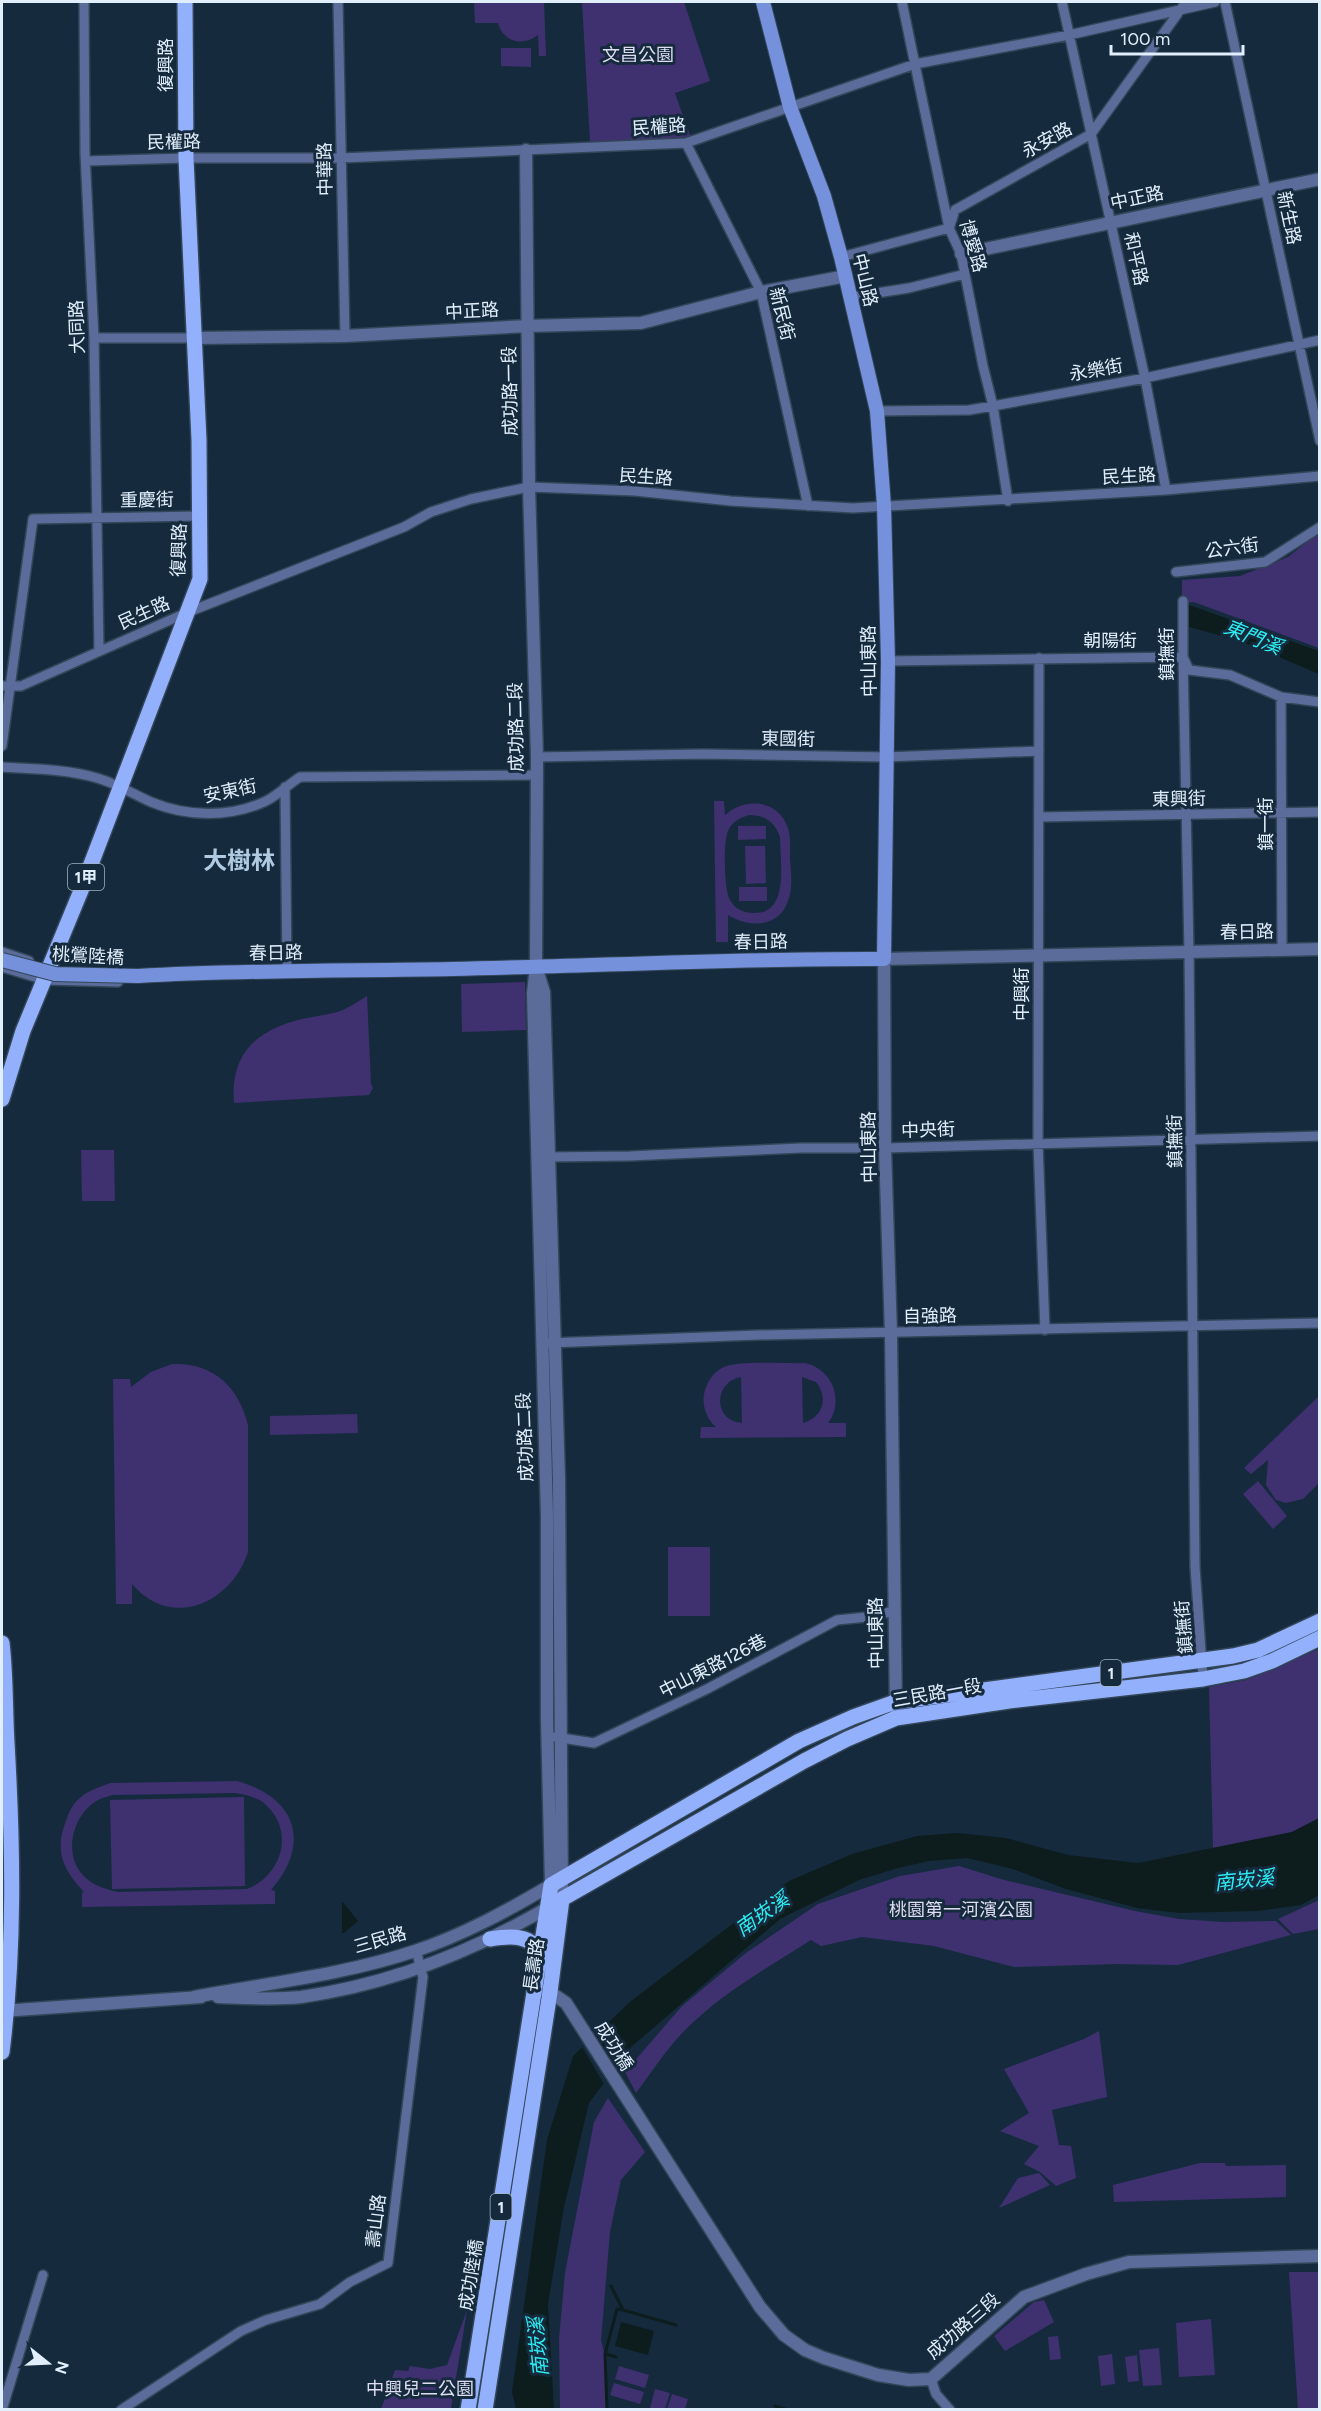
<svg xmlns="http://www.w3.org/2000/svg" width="1321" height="2411" font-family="Figtree,'Noto Sans TC',sans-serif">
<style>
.green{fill:#3f3070;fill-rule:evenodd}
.water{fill:#0d1d1e}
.pier{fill:#152b3d}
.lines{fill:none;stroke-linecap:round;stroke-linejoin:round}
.stream{stroke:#0d1d1e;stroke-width:3}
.minor-casing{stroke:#324658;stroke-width:12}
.tertiary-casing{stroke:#324658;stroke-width:15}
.secondary-casing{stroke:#324658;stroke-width:16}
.primary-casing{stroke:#324658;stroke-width:18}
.minor{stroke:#5b6c9b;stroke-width:9}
.tertiary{stroke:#5b6c9b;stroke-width:12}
.secondary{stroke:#7691dc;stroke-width:14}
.primary{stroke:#93b0fd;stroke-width:15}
.secondary-bridge-casing{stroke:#324658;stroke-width:16;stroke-linecap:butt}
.secondary-bridge{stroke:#7691dc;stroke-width:14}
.labels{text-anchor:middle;stroke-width:6;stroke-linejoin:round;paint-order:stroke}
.shield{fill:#152b3d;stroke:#a4b4c2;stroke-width:1.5}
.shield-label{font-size:16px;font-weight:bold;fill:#e1eefb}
.park-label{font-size:18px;fill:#dfddf1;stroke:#152b3d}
.street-label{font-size:18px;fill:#e1eefb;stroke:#152b3d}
.water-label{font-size:20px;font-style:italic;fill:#2cedf4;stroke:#152b3d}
.district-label{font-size:24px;font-weight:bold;fill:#afcae1;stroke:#152b3d}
</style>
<rect width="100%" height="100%" fill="#152b3d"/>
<path class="green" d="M474 2H544L546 56H539L538 35C523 47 503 42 498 23H475Z
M582 2H684L710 81 675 93 691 138 672 142H590Z
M501 48H531V67L501 66Z
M1319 532V648L1194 602 1182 603V580L1240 576 1288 557Z
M714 801H724L725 815C745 797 778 799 788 828 791 837 790 850 790 859 791 873 793 888 788 901 779 928 749 928 728 915V942H716ZM749 815C765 815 775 822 780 837 780 861 790 915 753 913 743 913 734 908 730 900 724 890 723 842 728 831 732 822 739 818 749 815Z
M738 826H766V839L738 840Z
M745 846H765L766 883 746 884Z
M739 887H767V901H739Z
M525 982 526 1030 462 1032 461 984Z
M367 996 371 1084 373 1088 369 1095 234 1103C230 1054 256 1030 302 1019 315 1016 330 1015 343 1010 351 1006 359 1001 367 996Z
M81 1150H114L115 1201H82Z
M805 1363C832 1369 845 1400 828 1423H846V1437L700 1438 701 1427H716C707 1419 702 1407 704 1394 706 1384 712 1373 722 1368 736 1360 787 1364 805 1363ZM741 1377 742 1423C713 1421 713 1382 741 1377ZM802 1377 816 1382C829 1398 823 1417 803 1423Z
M172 1364C213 1362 239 1387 248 1425V1552C231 1604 171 1630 132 1584V1604H116L113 1379H130L131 1387 151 1372Z
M1319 1396V1483L1303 1499 1286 1503 1276 1500 1266 1485 1268 1460 1251 1474 1244 1468Z
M357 1414 358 1433 270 1435V1416Z
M1258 1481 1287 1516 1273 1529 1243 1494Z
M668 1547H710V1616H668Z
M1319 1649V1818L1292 1832 1213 1848 1209 1687 1246 1680Z
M237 1781C296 1797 312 1843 271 1890L275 1891V1904L82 1907V1893L84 1892C63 1870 54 1851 66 1821 69 1812 73 1803 81 1797 89 1790 100 1787 110 1783ZM235 1793C246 1795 258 1797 266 1805 295 1832 282 1875 247 1889L118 1892C103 1889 90 1884 81 1873 64 1852 73 1816 95 1802 100 1798 107 1797 112 1795Z
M244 1797 245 1886 112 1889 110 1800Z
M959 1866 1004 1880 1135 1911 1179 1919 1223 1922 1276 1921 1291 1935 1178 1965 1117 1964 1014 1967 934 1946 862 1937 821 1946 811 1940C764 1970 712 1998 675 2041 661 2057 649 2076 636 2093L625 2072 682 2006 746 1953 818 1904 900 1876Z
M1319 1900V1929L1293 1934 1278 1919Z
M1099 2031 1107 2097 1052 2110 1059 2145 1071 2146 1076 2178 1056 2186 1040 2172 1024 2164 1039 2146 1000 2131 1029 2113 1004 2069 1084 2039Z
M608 2098 645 2152 621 2180 610 2232 601 2340 604 2352 606 2409H560L559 2339 565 2273 594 2122Z
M1200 2163H1225L1226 2166 1286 2165V2197L1114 2202 1113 2185Z
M1039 2173 1050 2185 999 2208 1018 2178Z
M1289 2272H1319V2409H1298Z
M1044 2300 1054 2322 1005 2351 994 2336 1034 2302Z
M467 2310 451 2409H381L395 2370 408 2371 410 2366 430 2369 447 2365Z
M1211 2319 1215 2375 1179 2377 1176 2323Z
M1058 2336 1061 2359 1050 2360 1048 2337Z
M1159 2348 1162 2385 1143 2386 1139 2350Z
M1112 2354 1115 2384 1101 2386 1098 2356Z
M1137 2355 1139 2381 1128 2382 1125 2357Z
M619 2366 649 2375 645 2388 615 2379Z
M614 2383 644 2392 640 2404 610 2395Z
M655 2389 670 2393 665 2409 650 2408Z
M672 2394 688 2399 685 2409H667Z"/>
<path class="water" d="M1189 605 1319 651V674L1243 642 1186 626Z
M1319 1818V1895L1301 1905 1257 1911 1179 1913 1137 1908 1066 1889 1013 1869 967 1858 929 1861 898 1868 859 1880 780 1919 630 2048 589 2103 564 2207 548 2304 554 2409H516L512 2392 547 2140 573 2056 631 2001 789 1881 852 1854 917 1836 957 1833 1006 1838 1068 1855 1138 1863 1292 1832Z
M342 1901 358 1921 344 1933H342Z
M621 2322 654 2331 648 2355 615 2346Z"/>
<path class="pier" d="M594 2033 617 2070 605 2086 581 2045Z"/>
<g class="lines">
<path class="stream" d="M623 2310 676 2325
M606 2354 616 2357
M775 2406 788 2410
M607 2410 605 2354 617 2309 623 2310 611 2286"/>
<defs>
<path id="minor" d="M84 2 85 153 94 338 99 651
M338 2 345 336
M902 2 949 228 961 254 983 366 993 406 1008 501
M1062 2 1145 378 1166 490
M1225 2 1320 441
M686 143 761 292 808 506
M86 161 186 158H341L686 143 915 64 1069 35 1215 2
M950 226 955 210 1091 134 1186 2
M841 257 949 228
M851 297 909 288 965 274
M94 338H194
M877 411 969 410 993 406 1145 378 1320 340
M1176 572 1265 562 1320 527
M1183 601V657L1189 952 1195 1567 1203 1679
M1039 658 1038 1143 1045 1330
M888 661 1183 657 1189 670 1230 675 1281 697 1320 702
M2 686H21L186 613 404 527 431 512 471 499 529 487 635 491 731 501 853 508 1166 490 1320 476
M1281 697 1282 950
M2 746 33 519 199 516
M537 757 703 754 886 757 1039 751
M2 767C33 769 66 769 97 778 115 783 133 794 151 802 187 817 230 818 266 801 278 795 289 784 300 777L537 775
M285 787 287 971
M1039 817 1320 812
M2 952 29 961
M2 967 45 980 118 982
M545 1157 630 1156 801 1148H885L1320 1136
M548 1343 758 1335 1320 1323
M555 1737 594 1743 707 1689 837 1620 867 1617 894 1611
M931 2379 936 2394 950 2410
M2 2410 43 2275
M121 2410 241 2331 266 2320 320 2304 350 2282 388 2263 423 1977 416 1950"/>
<path id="tertiary" d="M961 254 1320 179
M194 338 345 336 527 326 641 323 761 292 846 276
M896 1711 891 1334 885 1148 884 959 1320 949
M544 1990 550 1992 566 2003 760 2307 784 2335 805 2350 824 2358 878 2375 909 2380 931 2379 1024 2297 1086 2274 1129 2262 1320 2256
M194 1997C268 1983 343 1975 415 1951 463 1935 507 1911 551 1885L547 1719V1516L533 993 536 966 537 757 529 487 526 150
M218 1997C245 1998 273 2000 301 1997 393 1984 482 1948 562 1899L559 1479 544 992 537 970
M2 2011 201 1997"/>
<path id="secondary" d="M138 976C243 970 347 971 452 969 596 966 740 958 884 959L888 661 884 506 877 411 841 257 824 196 790 107 763 2"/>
<path id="primary" d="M2 1099 23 1031 80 893 200 579 199 440 186 158 185 2
M2 1643C6 1676 5 1710 7 1743 13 1846 15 1950 2 2052
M490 1939C509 1936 534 1933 540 1957
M468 2410 551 1885 799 1741 853 1717 895 1702 1233 1656 1258 1650 1320 1621
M485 2410 550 1992 562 1899 804 1761 847 1739 896 1718 1009 1701 1203 1679 1244 1671 1272 1661 1320 1638"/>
</defs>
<use href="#minor" class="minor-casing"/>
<use href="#tertiary" class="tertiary-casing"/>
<use href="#secondary" class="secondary-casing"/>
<use href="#primary" class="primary-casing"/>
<use href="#minor" class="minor"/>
<use href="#tertiary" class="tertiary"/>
<use href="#secondary" class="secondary"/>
<use href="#primary" class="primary"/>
<defs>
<path id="secondary-bridge" d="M2 960 55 974 138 976"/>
</defs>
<use href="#secondary-bridge" class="secondary-bridge-casing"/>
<use href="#secondary-bridge" class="secondary-bridge"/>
</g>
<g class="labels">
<g class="shield">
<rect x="68" y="864" width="36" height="26" rx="4.5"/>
<rect x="1100.5" y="1660" width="21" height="26" rx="4.5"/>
<rect x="490.5" y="2194" width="21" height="26" rx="4.5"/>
</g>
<g class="shield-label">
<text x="86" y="883">1甲</text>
<text x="1111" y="1679">1</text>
<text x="501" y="2213">1</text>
</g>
<g class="park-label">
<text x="638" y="61">文昌公園</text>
<text x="961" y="1916">桃園第一河濱公園</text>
<text x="420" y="2395">中興兒二公園</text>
</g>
<g class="street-label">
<text transform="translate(166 65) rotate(-90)" y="6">復興路</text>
<text transform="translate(659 127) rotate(-4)" y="6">民權路</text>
<text transform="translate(1047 140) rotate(-29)" y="6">永安路</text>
<text transform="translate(174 142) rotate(-1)" y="6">民權路</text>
<text transform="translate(325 169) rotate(-91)" y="6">中華路</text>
<text transform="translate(1137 198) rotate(-12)" y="6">中正路</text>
<text transform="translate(1289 218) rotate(78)" y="6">新生路</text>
<text transform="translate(973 246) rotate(74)" y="6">博愛路</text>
<text transform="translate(1136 259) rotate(78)" y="6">和平路</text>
<text transform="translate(865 280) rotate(76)" y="6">中山路</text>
<text transform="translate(472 311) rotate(-3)" y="6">中正路</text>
<text transform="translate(782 314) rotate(76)" y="6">新民街</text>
<text transform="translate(77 327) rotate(-92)" y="6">大同路</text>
<text transform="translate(1096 370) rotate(-10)" y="6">永樂街</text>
<text transform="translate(510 391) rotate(-91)" y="6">成功路一段</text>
<text transform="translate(1129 476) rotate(-3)" y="6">民生路</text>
<text transform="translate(646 477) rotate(4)" y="6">民生路</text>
<text transform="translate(147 500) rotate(-1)" y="6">重慶街</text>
<text transform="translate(1232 548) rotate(-8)" y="6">公六街</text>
<text transform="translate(179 550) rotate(-88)" y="6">復興路</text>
<text transform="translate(144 613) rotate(-24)" y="6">民生路</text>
<text x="1110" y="647">朝陽街</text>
<text transform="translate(1167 654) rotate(-90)" y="6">鎮撫街</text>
<text transform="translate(869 661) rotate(-91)" y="6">中山東路</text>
<text transform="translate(516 727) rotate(-91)" y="6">成功路二段</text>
<text transform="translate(788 739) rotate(1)" y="6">東國街</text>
<text transform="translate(230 791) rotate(-12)" y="6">安東街</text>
<text transform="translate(1179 799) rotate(-1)" y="6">東興街</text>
<text transform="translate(1266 824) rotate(-90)" y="6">鎮一街</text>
<text transform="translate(1247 932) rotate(-1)" y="6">春日路</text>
<text transform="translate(761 942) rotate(-1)" y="6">春日路</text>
<text transform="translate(276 953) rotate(-1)" y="6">春日路</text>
<text transform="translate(88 956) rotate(3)" y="6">桃鶯陸橋</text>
<text transform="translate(1022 994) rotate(-90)" y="6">中興街</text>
<text transform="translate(928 1130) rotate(-2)" y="6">中央街</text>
<text transform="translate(1175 1141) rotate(-91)" y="6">鎮撫街</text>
<text transform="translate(869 1147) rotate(-91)" y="6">中山東路</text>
<text transform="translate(930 1316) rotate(-1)" y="6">自強路</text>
<text transform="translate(525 1437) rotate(-92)" y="6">成功路二段</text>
<text transform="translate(1184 1627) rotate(-95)" y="6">鎮撫街</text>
<text transform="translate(876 1633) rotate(-91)" y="6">中山東路</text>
<text transform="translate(713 1666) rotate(-27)" y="6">中山東路126巷</text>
<text transform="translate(937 1693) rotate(-10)" y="6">三民路一段</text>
<text transform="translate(380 1940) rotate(-16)" y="6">三民路</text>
<text transform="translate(534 1965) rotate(-82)" y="6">長壽路</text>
<text transform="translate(614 2046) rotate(58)" y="6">成功橋</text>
<text transform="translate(376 2221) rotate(-83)" y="6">壽山路</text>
<text transform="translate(471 2275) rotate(-81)" y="6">成功陸橋</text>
<text transform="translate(963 2326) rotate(-41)" y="6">成功路三段</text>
</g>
<g class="water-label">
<text transform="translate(1253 637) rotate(22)" y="7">東門溪</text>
<text transform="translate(1244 1880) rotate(-6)" y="7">南崁溪</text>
<text transform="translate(762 1914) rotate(-35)" y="7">南崁溪</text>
<text transform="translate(538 2347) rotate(-96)" y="7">南崁溪</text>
</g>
<g class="district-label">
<text x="239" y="869">大樹林</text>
</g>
</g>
<rect width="1321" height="2411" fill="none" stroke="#e1eefb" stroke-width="6"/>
<g transform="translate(48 2363) rotate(108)" stroke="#152b3d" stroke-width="4.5" paint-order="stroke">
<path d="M0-4.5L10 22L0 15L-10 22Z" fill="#e1eefb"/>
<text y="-9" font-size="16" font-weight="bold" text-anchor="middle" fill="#e1eefb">N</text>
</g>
<path d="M1111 45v9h132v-9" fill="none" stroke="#e1eefb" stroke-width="3"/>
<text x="1120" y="45" font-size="18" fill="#e1eefb" stroke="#152b3d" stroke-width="4.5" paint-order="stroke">100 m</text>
</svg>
